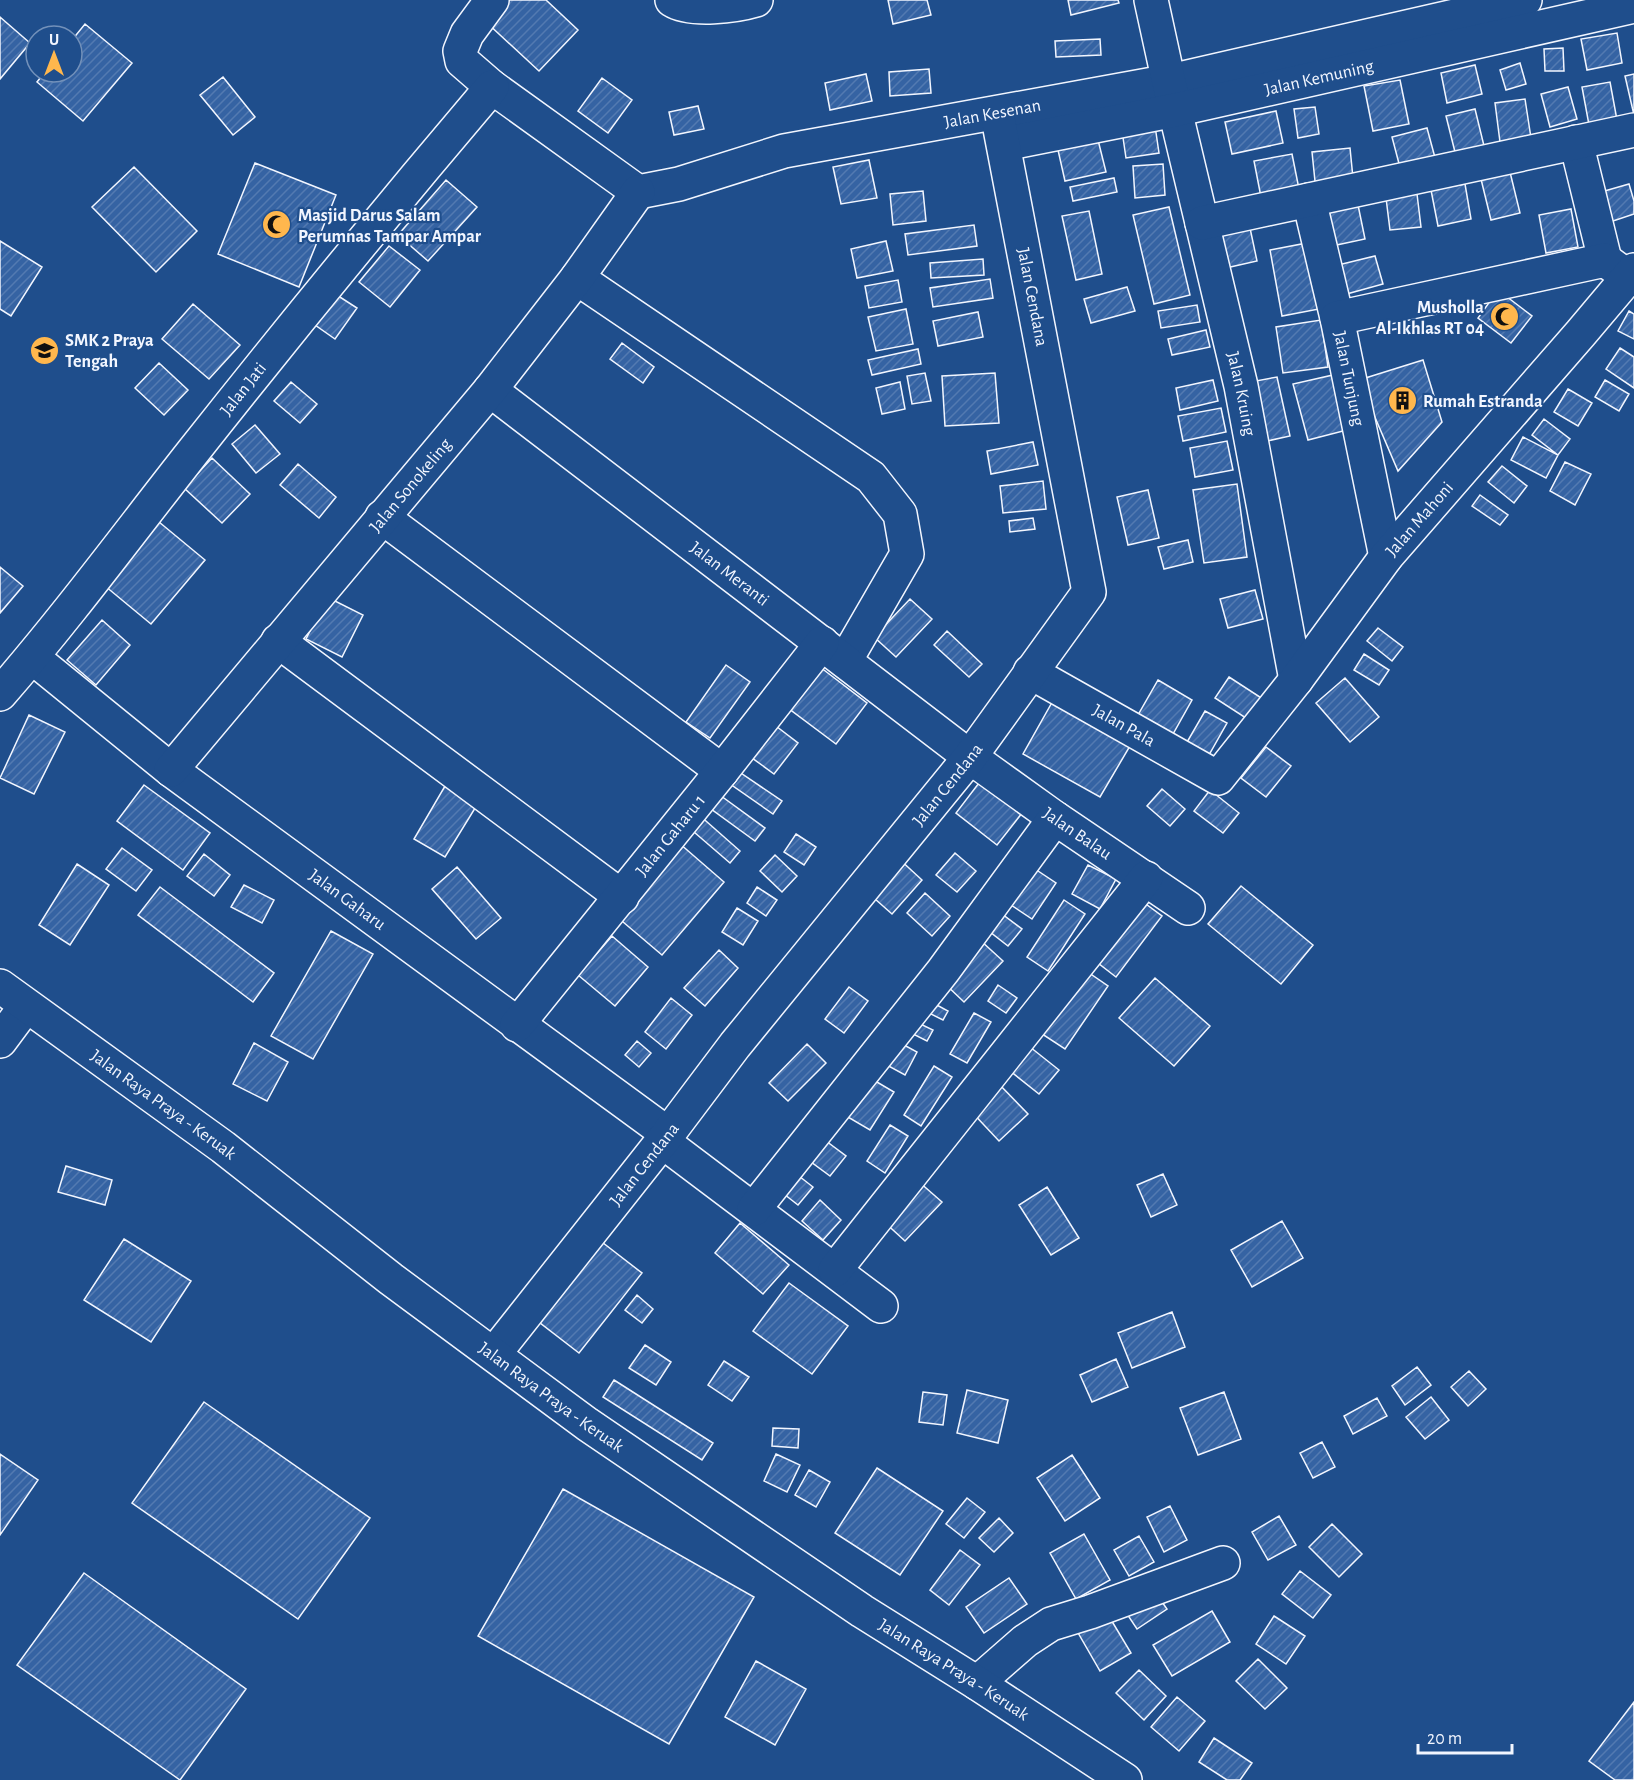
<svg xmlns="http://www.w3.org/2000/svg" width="1634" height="1780" font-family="'Alegreya Sans',sans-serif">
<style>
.building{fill:url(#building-hatch);stroke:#f2f6ff;stroke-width:1.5}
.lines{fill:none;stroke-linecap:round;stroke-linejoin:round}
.minor-casing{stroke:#f2f6ff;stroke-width:36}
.major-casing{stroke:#f2f6ff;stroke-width:36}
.minor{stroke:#1f4e8c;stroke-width:33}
.major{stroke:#1f4e8c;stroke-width:33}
.labels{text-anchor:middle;stroke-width:4.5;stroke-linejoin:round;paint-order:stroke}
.street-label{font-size:18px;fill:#f2f6ff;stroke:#1f4e8c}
.poi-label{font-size:18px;font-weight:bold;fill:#f2f6ff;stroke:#1f4e8c;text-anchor:start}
</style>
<defs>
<pattern id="building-hatch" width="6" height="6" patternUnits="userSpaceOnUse" patternTransform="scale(1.5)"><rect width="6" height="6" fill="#3563a3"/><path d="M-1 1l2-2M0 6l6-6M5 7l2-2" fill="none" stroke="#537ab1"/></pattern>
</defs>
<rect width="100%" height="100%" fill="#1f4e8c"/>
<path class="building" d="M505 0H546L578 30 539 71 485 21Z
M888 0H927L931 15 893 24Z
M1068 0H1118L1119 3 1071 15Z
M0 17 30 43 0 79Z
M85 24 132 63 83 121 37 82 45 72H72V40Z
M1617 33 1622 63 1587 70 1581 39Z
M1100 39 1101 55 1056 57 1055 41Z
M1563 48 1564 71H1545L1544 49Z
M1520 63 1526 84 1506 90 1500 70Z
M1475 65 1482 94 1447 103 1441 73Z
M929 69 931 93 890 96 889 72Z
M866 74 872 101 830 110 825 83Z
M1634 74V115L1625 76Z
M223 77 255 117 233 135 200 95Z
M602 78 632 100 608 133 578 111Z
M1400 80 1409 124 1373 131 1364 86Z
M1610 82 1617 120 1589 125 1582 87Z
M1568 87 1577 119 1550 127 1541 94Z
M1525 99 1531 138 1500 142 1495 103Z
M698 106 704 129 674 135 669 112Z
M1315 107 1319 134 1298 138 1294 109Z
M1475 109 1485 150 1456 156 1446 116Z
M1276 111 1283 143 1232 154 1225 122Z
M1154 119 1159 153 1126 158 1121 124Z
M1427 128 1437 165 1402 175 1392 137Z
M1098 140 1106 172 1065 181 1058 150Z
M1350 148 1354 188 1316 191 1312 152Z
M1292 154 1299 189 1261 197 1254 161Z
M869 160 877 198 841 204 833 167Z
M255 163 336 195 299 287 218 254Z
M1163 164 1165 195 1135 198 1133 166Z
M134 167 197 231 156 272 92 207Z
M1509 168 1520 213 1491 220 1480 175Z
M1114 178 1117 192 1073 201 1070 187Z
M446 180 477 207 428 261 398 235Z
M1465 184 1471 219 1438 226 1431 190Z
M1629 184 1634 201V214L1610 222 1601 192Z
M923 191 926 221 893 225 890 194Z
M1417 194 1421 227 1390 230 1386 198Z
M1358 205 1365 239 1327 247 1320 212Z
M1169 207 1190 295 1154 304 1133 215Z
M1571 209 1578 247 1546 253 1539 215Z
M1089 211 1102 274 1076 280 1062 216Z
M974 225 977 246 908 255 905 234Z
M1250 228 1257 261 1217 270 1210 236Z
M0 241 42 267 11 316 0 309Z
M886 241 893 271 857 278 851 249Z
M1307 243 1319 309 1282 316 1270 250Z
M389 246 420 270 390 307 359 282Z
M1375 256 1383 284 1343 295 1334 266Z
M983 259 984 275 931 278 930 263Z
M990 279 993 298 933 307 930 288Z
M898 280 902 302 869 308 865 286Z
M1127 287 1135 311 1091 323 1084 299Z
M329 290 357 308 335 339 308 320Z
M1498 290 1532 316 1511 343 1478 318Z
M193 304 240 345 209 379 162 339Z
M1197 305 1200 322 1161 328 1158 311Z
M906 309 913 344 876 351 868 317Z
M1629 311 1634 314V339L1618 331Z
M978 312 983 337 938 346 933 321Z
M1321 320 1328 367 1283 373 1276 327Z
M1206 330 1210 347 1172 355 1168 339Z
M622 343 654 367 643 383 610 359Z
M1620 348 1634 357V388L1606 369Z
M918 349 921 364 872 375 868 360Z
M1423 360 1442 422 1398 471 1359 380Z
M159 363 188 390 164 415 135 388Z
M925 373 931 401 912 404 907 376Z
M995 373 999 423 945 426 942 376Z
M1333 375 1347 430 1308 440 1293 384Z
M1277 377 1290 436 1258 443 1245 383Z
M1213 380 1218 401 1180 410 1176 388Z
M1605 380 1629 394 1619 411 1595 397Z
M291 382 317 404 300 423 274 401Z
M900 382 905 409 882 414 876 388Z
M1568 389 1592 403 1578 426 1554 412Z
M1221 408 1226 432 1183 441 1178 416Z
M1544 419 1570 439 1558 455 1532 435Z
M255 425 280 454 256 473 232 444Z
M1523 437 1558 455 1546 478 1511 460Z
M1227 441 1233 470 1195 477 1190 448Z
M1033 442 1038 465 991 474 987 451Z
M212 458 250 494 222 523 184 488Z
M1565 462 1591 474 1575 505 1550 491Z
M298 464 336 497 319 518 280 485Z
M1502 466 1527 486 1514 503 1488 482Z
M1043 481 1046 509 1003 513 1000 486Z
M1237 484 1247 557 1204 563 1193 490Z
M1148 490 1159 538 1128 545 1117 497Z
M1480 495 1508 515 1500 525 1472 506Z
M153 517 205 560 151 624 99 581Z
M1033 518 1035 529 1010 532 1009 521Z
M1188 540 1193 562 1164 569 1158 547Z
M0 567 23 586 0 613Z
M1255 590 1263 619 1228 628 1220 599Z
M327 597 363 615 342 657 306 639Z
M910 599 932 619 896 657 874 637Z
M102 620 130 645 96 685 67 660Z
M1378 628 1403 647 1392 661 1367 641Z
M947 631 982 664 969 677 934 645Z
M1364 654 1389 670 1379 685 1354 670Z
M726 665 750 682 710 738 686 722Z
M820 667 867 703 836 744 788 708Z
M1229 677 1266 701 1252 722 1215 698Z
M1345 678 1379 717 1350 742 1316 703Z
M1158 680 1192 700 1173 734 1138 715Z
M1059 690 1137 734 1100 797 1023 754Z
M1205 711 1227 723 1205 762 1183 749Z
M29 715 65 732 34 794 0 778Z
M772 723 798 743 774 774 748 755Z
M1266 747 1291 766 1266 797 1241 778Z
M732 767 782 801 773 814 723 779Z
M985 775 1026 808 997 845 956 813Z
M144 785 210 833 183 870 117 821Z
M445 786 477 805 445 857 414 839Z
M1162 789 1185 809 1170 826 1147 806Z
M1210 790 1239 813 1223 833 1194 811Z
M717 793 765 828 755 841 707 806Z
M698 814 740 851 730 863 687 826Z
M796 834 816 847 804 865 784 852Z
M679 843 724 882 662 955 616 916Z
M122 848 152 870 136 891 106 869Z
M955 853 976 871 957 892 936 875Z
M204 854 230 875 214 896 187 876Z
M775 855 797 876 782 892 760 871Z
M897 857 922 880 892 914 866 891Z
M77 864 109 885 70 945 39 925Z
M1029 865 1056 883 1032 919 1005 901Z
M1088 865 1116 879 1100 909 1072 894Z
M457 867 501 918 476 939 432 889Z
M244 885 274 900 262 923 231 907Z
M1241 886 1313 945 1281 984 1208 924Z
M160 887 274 973 253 1002 138 915Z
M757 887 777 900 766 916 747 903Z
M925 893 950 916 932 936 907 913Z
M1135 896 1162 916 1116 977 1089 956Z
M1064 900 1085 914 1048 971 1027 957Z
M737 908 758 921 743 945 722 932Z
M998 911 1022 929 1008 946 985 928Z
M331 931 373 954 313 1059 271 1036Z
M612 936 648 967 615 1006 578 975Z
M980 940 1003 961 964 1002 942 981Z
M719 950 738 968 705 1006 684 988Z
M1079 966 1108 986 1065 1049 1036 1030Z
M1155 978 1210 1026 1174 1066 1119 1018Z
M998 985 1017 998 1006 1013 988 1001Z
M849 987 868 1001 844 1033 825 1019Z
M671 998 692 1015 666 1049 645 1032Z
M924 998 948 1011 943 1020 919 1008Z
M974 1013 991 1022 967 1063 950 1054Z
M910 1019 933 1030 927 1041 905 1030Z
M895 1040 917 1052 905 1075 883 1063Z
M637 1041 651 1053 639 1067 625 1055Z
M254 1043 288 1062 267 1101 233 1084Z
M1025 1043 1059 1070 1039 1094 1005 1067Z
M807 1044 826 1063 788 1101 769 1083Z
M934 1066 952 1077 921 1126 904 1115Z
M865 1075 894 1092 870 1130 841 1113Z
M997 1082 1028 1114 999 1141 969 1109Z
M890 1125 908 1136 885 1173 867 1161Z
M818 1135 846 1156 830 1176 803 1156Z
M66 1166 112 1180 105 1205 58 1192Z
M790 1169 813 1187 798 1205 775 1187Z
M1163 1174 1177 1205 1151 1217 1137 1185Z
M918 1181 942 1202 905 1241 881 1219Z
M1047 1187 1079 1238 1051 1255 1019 1205Z
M820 1200 841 1220 823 1240 802 1221Z
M1282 1221 1303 1258 1252 1287 1231 1250Z
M740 1223 789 1265 763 1294 715 1253Z
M124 1239 191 1281 151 1342 84 1300Z
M598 1239 642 1273 579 1353 535 1319Z
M789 1283 848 1326 812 1374 753 1331Z
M637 1295 653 1309 642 1323 625 1310Z
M1172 1312 1185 1347 1132 1368 1118 1333Z
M645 1345 671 1362 656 1385 629 1368Z
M1116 1359 1128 1387 1092 1402 1080 1375Z
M724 1361 749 1377 732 1401 708 1385Z
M1417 1367 1431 1385 1405 1405 1392 1386Z
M1469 1371 1486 1389 1468 1406 1451 1387Z
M614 1380 713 1443 702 1460 603 1397Z
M967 1390 1008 1400 998 1443 957 1433Z
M923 1392 947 1395 943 1425 919 1422Z
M1224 1392 1241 1439 1198 1455 1180 1408Z
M1431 1397 1449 1420 1425 1439 1406 1417Z
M1377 1398 1387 1416 1353 1434 1344 1416Z
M204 1402 370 1518 298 1619 132 1503Z
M773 1428 799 1429 798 1448 772 1446Z
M1322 1442 1335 1467 1313 1478 1300 1453Z
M0 1454 38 1480 0 1535Z
M776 1454 800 1465 787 1492 764 1481Z
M1072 1455 1100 1498 1065 1521 1037 1478Z
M877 1468 943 1511 900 1575 835 1533Z
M809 1470 830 1482 816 1507 795 1495Z
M563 1489 754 1597 669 1744 478 1636Z
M967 1498 985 1512 964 1538 946 1524Z
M1170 1506 1187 1540 1164 1552 1147 1517Z
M1279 1516 1296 1545 1268 1560 1252 1532Z
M999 1518 1013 1533 994 1552 979 1538Z
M1332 1524 1362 1554 1339 1577 1309 1547Z
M1084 1534 1110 1580 1076 1599 1050 1553Z
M1139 1536 1154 1562 1129 1576 1114 1550Z
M960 1550 980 1565 949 1605 930 1590Z
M1300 1571 1331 1595 1313 1618 1282 1594Z
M84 1573 246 1689 180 1780 17 1665Z
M1009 1578 1027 1604 984 1633 966 1607Z
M1153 1589 1167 1609 1137 1629 1123 1608Z
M1212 1611 1230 1642 1172 1676 1153 1645Z
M1107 1613 1131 1653 1100 1671 1077 1631Z
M1274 1616 1305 1636 1286 1664 1256 1644Z
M1258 1659 1287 1688 1265 1709 1236 1681Z
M756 1661 806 1689 775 1745 725 1717Z
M1139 1670 1166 1696 1144 1720 1116 1693Z
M1177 1697 1205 1721 1179 1751 1151 1727Z
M1634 1702V1780H1615L1589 1761Z
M1214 1738 1252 1763 1240 1780H1227L1199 1762Z"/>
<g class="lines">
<defs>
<g id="minor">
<path id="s1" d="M492 0 467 34 460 51 462 61 492 87 638 192 679 184 784 151 1170 81 1525 0"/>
<path d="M672 0C691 12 736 6 756 0"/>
<path id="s2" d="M1151 0 1175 110 1241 386 1296 680"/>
<path d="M1576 142 1605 260"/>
<path id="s3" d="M1004 144 1175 110 1634 6"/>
<path id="s4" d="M1309 200 1337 318 1386 557"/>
<path d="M1202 223 1634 130"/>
<path d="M577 278 871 477 900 514 907 554 845 661"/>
<path d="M1337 318 1605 260 1628 277"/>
<path id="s5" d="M490 390 970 757 1055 818 1188 908"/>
<path d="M382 517 722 771"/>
<path d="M278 641 622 897"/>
<path id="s6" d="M32 657 171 770 668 1134"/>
<path id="s7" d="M1030 672 1218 778 1296 680 1386 557 1581 333 1634 270"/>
<path id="s8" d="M0 694C67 617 129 533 192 453 290 329 390 207 492 87"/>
<path id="s9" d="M171 770 490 390 577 278 638 192"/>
<path id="s10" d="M517 1025 722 771 822 643"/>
<path d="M0 1041 26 1006"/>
<path d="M662 1141 881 1306"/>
<path d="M754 1209 943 971 1055 818"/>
<path d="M835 1270 1146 878"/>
<path id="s11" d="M494 1354 668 1134 735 1045 970 757 1089 592 997 113"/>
<path d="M977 1683 1025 1641 1051 1624 1090 1612 1223 1563"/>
</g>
<g id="major">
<path id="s12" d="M0 986 223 1147 391 1279 587 1424 862 1611 977 1683 1125 1780"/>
</g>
</defs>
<use href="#minor" class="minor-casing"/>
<use href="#major" class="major-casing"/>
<use href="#minor" class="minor"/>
<use href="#major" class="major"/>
</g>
<defs>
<symbol id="mosque-disc" viewBox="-11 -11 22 22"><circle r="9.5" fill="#ffb74d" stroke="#1f4e8c"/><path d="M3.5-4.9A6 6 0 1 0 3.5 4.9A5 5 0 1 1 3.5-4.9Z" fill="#111"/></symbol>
<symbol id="school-disc" viewBox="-11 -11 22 22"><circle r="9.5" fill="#ffb74d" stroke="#1f4e8c"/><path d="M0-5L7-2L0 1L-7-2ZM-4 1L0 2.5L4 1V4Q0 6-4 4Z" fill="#111"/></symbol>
<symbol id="building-disc" viewBox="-11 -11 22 22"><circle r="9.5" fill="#ffb74d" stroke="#1f4e8c"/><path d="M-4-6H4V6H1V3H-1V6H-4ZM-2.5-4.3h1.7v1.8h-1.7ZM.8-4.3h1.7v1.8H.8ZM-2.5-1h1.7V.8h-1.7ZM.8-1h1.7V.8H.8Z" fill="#111"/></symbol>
</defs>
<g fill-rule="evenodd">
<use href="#mosque-disc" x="260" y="208" width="33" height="33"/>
<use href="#mosque-disc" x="1488" y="300" width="33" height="33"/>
<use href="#school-disc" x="28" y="334" width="33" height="33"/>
<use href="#building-disc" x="1386" y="384" width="33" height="33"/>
</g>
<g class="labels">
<g class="street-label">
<text dy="6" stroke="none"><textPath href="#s3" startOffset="322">Jalan Kemuning</textPath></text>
<text dy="6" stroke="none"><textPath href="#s1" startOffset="654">Jalan Kesenan</textPath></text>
<text transform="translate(1033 297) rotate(79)" y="6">Jalan Cendana</text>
<text dy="6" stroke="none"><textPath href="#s4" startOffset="183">Jalan Tunjung</textPath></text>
<text dy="6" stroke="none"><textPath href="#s8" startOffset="390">Jalan Jati</textPath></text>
<text dy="6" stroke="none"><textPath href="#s2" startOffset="404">Jalan Kruing</textPath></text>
<text dy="6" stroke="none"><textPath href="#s9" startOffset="372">Jalan Sonokeling</textPath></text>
<text dy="6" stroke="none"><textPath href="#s7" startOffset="544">Jalan Mahoni</textPath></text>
<text dy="6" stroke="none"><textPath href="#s5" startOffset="302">Jalan Meranti</textPath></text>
<text dy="6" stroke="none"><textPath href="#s7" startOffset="108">Jalan Pala</textPath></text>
<text dy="6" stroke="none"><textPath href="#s11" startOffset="728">Jalan Cendana</textPath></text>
<text dy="6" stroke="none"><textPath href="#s5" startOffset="736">Jalan Balau</textPath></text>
<text dy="6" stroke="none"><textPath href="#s10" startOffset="244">Jalan Gaharu 1</textPath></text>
<text dy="6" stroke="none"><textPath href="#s6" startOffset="398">Jalan Gaharu</textPath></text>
<text dy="6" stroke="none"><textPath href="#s12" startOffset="202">Jalan Raya Praya - Keruak</textPath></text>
<text dy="6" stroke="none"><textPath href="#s11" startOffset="242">Jalan Cendana</textPath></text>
<text dy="6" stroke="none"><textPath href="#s12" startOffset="688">Jalan Raya Praya - Keruak</textPath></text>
<text dy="6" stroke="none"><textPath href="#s12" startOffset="1174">Jalan Raya Praya - Keruak</textPath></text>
</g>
<g class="poi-label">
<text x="298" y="221">Masjid Darus Salam<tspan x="298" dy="21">Perumnas Tampar Ampar</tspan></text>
<text x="1484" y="313" text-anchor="end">Musholla<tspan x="1484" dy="21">Al-Ikhlas RT 04</tspan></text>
<text x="65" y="346">SMK 2 Praya<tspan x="65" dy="21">Tengah</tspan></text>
<text x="1423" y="407">Rumah Estranda</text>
</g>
</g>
<g transform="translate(54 54)"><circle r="28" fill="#1f4e8c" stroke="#7391ba" stroke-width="1.5"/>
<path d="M0-4.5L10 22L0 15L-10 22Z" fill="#ffb74d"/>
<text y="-9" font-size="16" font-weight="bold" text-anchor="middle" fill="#f2f6ff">U</text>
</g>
<path d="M1418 1744v9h94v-9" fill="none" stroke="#f2f6ff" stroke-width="3"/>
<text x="1427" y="1744" font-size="18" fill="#f2f6ff" stroke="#1f4e8c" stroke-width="4.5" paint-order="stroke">20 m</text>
</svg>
